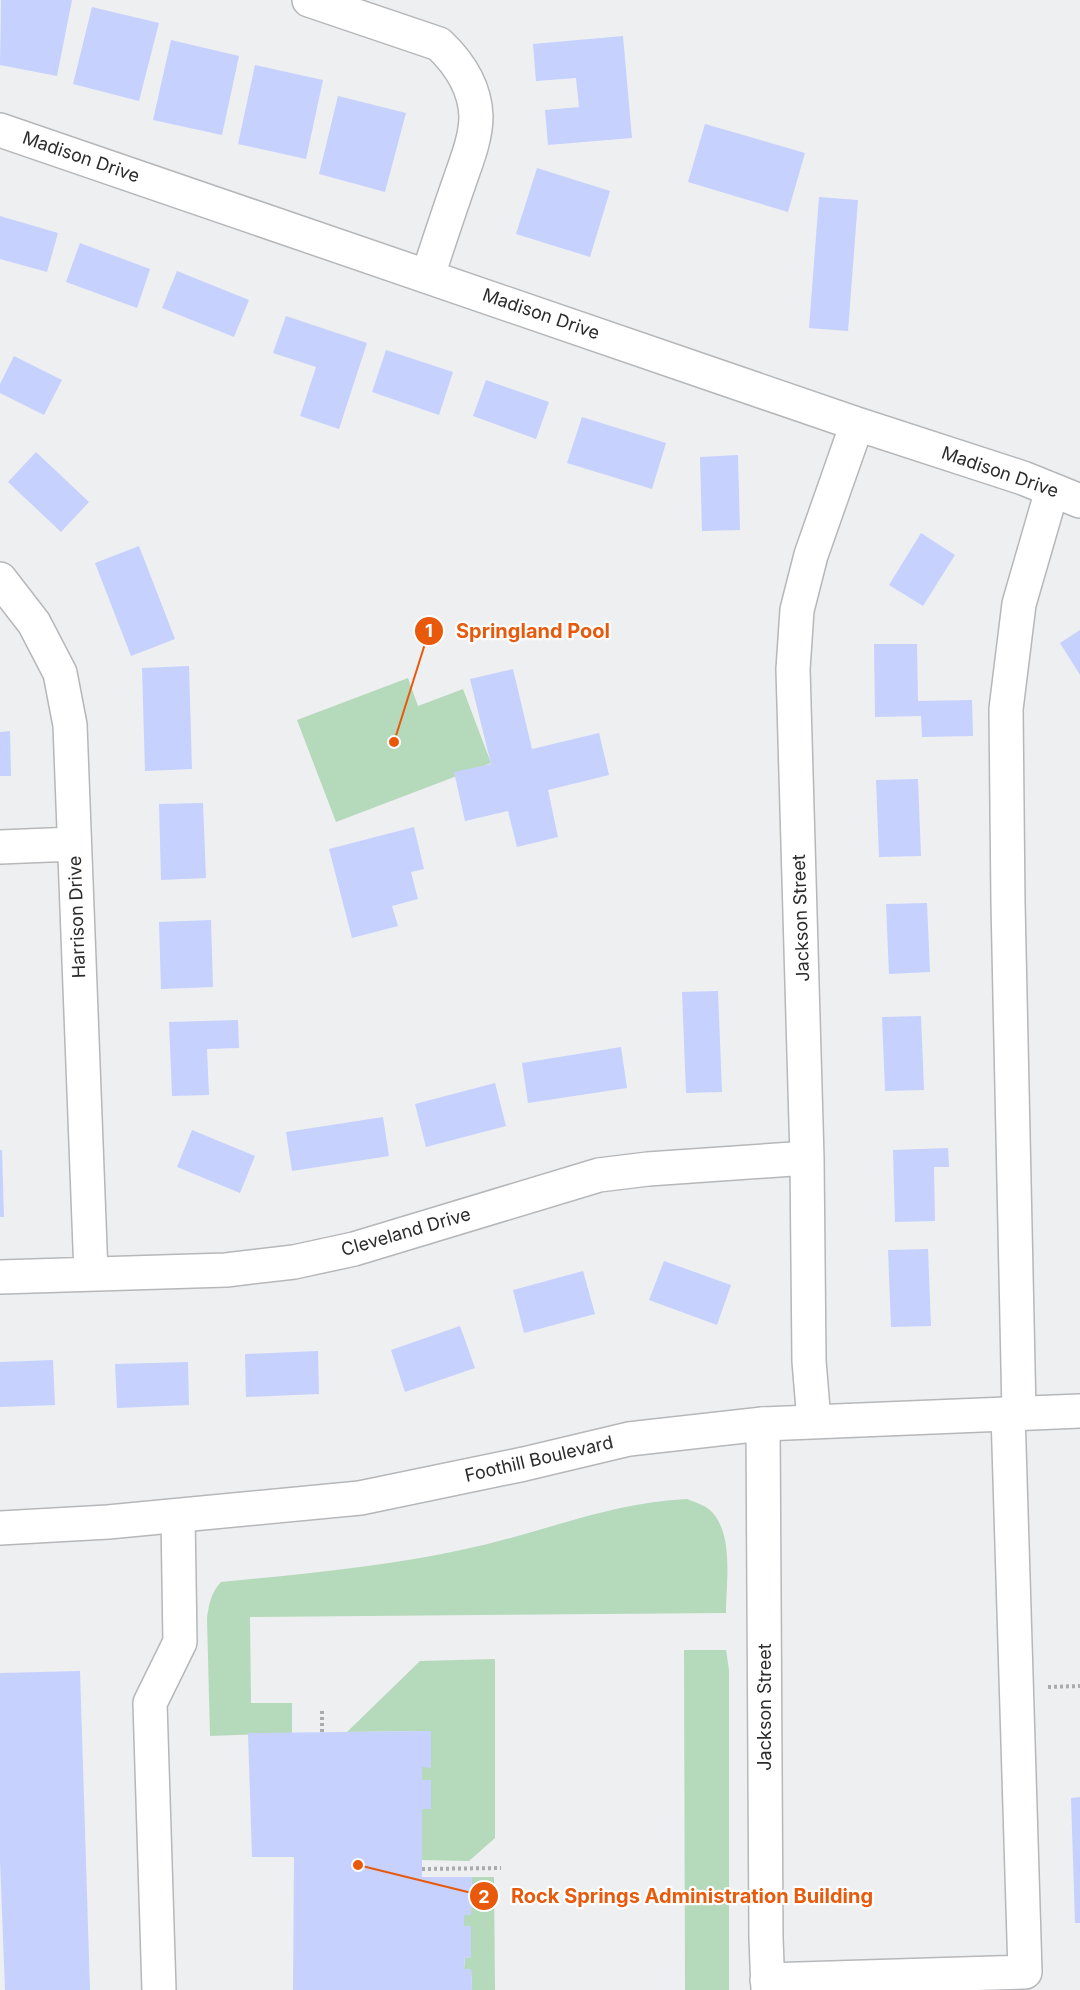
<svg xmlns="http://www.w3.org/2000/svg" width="1080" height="1990" font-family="Inter,sans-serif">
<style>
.green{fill:#b5d9bb}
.building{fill:#c6d1fe}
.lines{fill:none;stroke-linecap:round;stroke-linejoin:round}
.minor-casing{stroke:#b6b7b9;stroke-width:36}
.major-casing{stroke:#b6b7b9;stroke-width:36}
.path{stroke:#aaabac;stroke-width:4;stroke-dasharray:3 3;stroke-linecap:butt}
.minor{stroke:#fff;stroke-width:33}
.major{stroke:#fff;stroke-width:33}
.labels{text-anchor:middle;stroke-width:4.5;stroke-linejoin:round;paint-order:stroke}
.street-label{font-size:18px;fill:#2b2b2c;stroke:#fff}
.leader{fill:none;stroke:#e8590c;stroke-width:2}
.callout-dot{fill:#e8590c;stroke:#fff;stroke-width:2}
.mark-label{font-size:18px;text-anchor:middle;font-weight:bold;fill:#fff}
.callout-label{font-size:20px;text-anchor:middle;font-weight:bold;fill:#e8590c;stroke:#fff;stroke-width:4.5;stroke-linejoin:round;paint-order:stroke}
</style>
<rect width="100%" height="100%" fill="#eeeff1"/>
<path class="green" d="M408 678 418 706 463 689 491 763 336 822 297 720Z
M687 1499C697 1503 705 1505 712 1512 734 1536 726 1583 726 1613L250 1617 251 1703H292V1733L210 1736 207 1618C209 1603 211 1593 221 1582 302 1574 382 1567 461 1550 536 1535 610 1502 687 1499Z
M684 1650H726L729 1670V1990H685Z
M495 1659V1838L469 1861 422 1860V1809H431V1780H422V1767H430L431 1731 347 1732 420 1661Z
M472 1877H494L495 1990H472L471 1969H464L465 1958 471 1957V1926H464V1915L471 1914Z"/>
<path class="building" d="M1 0H72L57 76 0 65Z
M92 7 159 23 139 101 73 84Z
M623 36 632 138 548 145 545 110 579 107 576 78 536 81 533 44Z
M171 40 239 56 222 135 153 120Z
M255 65 323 80 306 159 238 144Z
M338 96 406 113 385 192 319 174Z
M705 124 805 153 788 212 688 182Z
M537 168 610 191 590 257 516 234Z
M819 197 858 200 848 331 809 328Z
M0 216 58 233 47 272 0 259Z
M80 243 150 269 137 308 66 282Z
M177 271 249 300 234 337 162 308Z
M286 316 367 343 339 429 300 416 316 367 273 353Z
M386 350 453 372 439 415 372 392Z
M14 356 62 380 44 415 0 393V384Z
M486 380 549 402 536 439 473 416Z
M582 417 666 443 652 489 567 463Z
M36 452 89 502 61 532 8 482Z
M738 455 740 530 702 531 700 457Z
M921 533 955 555 923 606 889 585Z
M139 546 175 639 131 656 95 563Z
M1080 630V675L1060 643Z
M874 644H917L918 701 972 700 973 736 922 737 921 716 875 717Z
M189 666 192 769 145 771 142 668Z
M513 669 532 749 599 733 609 775 548 790 558 837 517 847 508 811 465 821 454 772 491 764 470 679Z
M10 731 11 776H0V732Z
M918 779 921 856 879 857 876 780Z
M203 803 206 878 161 880 159 804Z
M414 827 424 869 411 872 418 899 392 906 398 926 352 938 329 849Z
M927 903 930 972 889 974 886 904Z
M211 920 213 987 161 989 159 922Z
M718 991 722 1092 686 1093 682 992Z
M921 1016 924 1090 885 1091 882 1017Z
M238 1020 239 1048 207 1049 209 1095 172 1096 169 1022Z
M621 1047 627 1088 528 1103 522 1063Z
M495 1083 506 1126 426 1147 415 1104Z
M383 1117 389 1156 292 1171 286 1132Z
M192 1130 255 1156 240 1193 177 1167Z
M948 1148 949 1167H934L935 1221 895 1222 893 1150Z
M0 1150H2L4 1217H0Z
M928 1249 931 1326 891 1327 888 1250Z
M664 1261 731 1285 717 1325 649 1300Z
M583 1271 595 1314 524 1333 513 1290Z
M460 1326 475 1368 405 1392 391 1350Z
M318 1351 319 1394 246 1397 245 1354Z
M53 1360 55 1405 0 1407V1362Z
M188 1362 189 1405 117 1408 115 1364Z
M80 1671 90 1990H5L0 1860V1673Z
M431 1731V1768L422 1767V1780H431V1809H422V1877H472L471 1915H464V1926H471V1957L465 1958 464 1969H471L472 1990H293L294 1857H252L248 1733Z
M1080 1797V1923H1075L1071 1798Z"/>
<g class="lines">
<defs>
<path id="minor" d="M309 0 439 44C459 63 475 88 476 116 476 139 466 162 459 183 448 214 438 245 428 275
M0 130 857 424 1023 478 1080 501
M0 579 34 623 60 673 70 725 91 1274
M0 847 74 844
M0 1277 226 1270 294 1262 354 1249 599 1175 648 1169 807 1158
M1019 1413 1008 903 1006 709 1019 604 1052 490
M814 1421 809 1361 807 1158 793 669 797 610 811 555 857 424
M763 1424 766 1938 768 1990
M767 1980 1025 1972 1008 1413
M159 1990 150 1703 180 1642 178 1516"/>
<path id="major" d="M0 1528 108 1522 360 1498 524 1464 629 1439 763 1424 1080 1411"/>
</defs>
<use href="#minor" class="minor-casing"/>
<use href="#major" class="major-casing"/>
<path class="path" d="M1048 1687 1080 1686
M322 1711V1732
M422 1869 501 1868"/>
<use href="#minor" class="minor"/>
<use href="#major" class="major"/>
</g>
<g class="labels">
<g class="street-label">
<text transform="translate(81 157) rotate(19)" y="6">Madison Drive</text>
<text transform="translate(541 314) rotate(19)" y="6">Madison Drive</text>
<text transform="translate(1000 472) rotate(19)" y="6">Madison Drive</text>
<text transform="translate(77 917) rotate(-92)" y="6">Harrison Drive</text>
<text transform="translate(801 918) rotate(-92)" y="6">Jackson Street</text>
<text transform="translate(406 1232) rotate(-16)" y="6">Cleveland Drive</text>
<text transform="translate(539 1459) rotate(-13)" y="6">Foothill Boulevard</text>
<text transform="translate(765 1707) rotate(-90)" y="6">Jackson Street</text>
</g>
</g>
<path class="leader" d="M394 742L429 631M358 1865L484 1896"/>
<g class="callout-dot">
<circle cx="394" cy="742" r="6"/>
<circle cx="358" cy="1865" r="6"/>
<circle cx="429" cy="631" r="15"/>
<circle cx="484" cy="1896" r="15"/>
</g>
<g class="mark-label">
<text x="429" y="637">1</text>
<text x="484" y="1903">2</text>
</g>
<g class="callout-label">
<text x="533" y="638">Springland Pool</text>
<text x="692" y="1903">Rock Springs Administration Building</text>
</g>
</svg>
